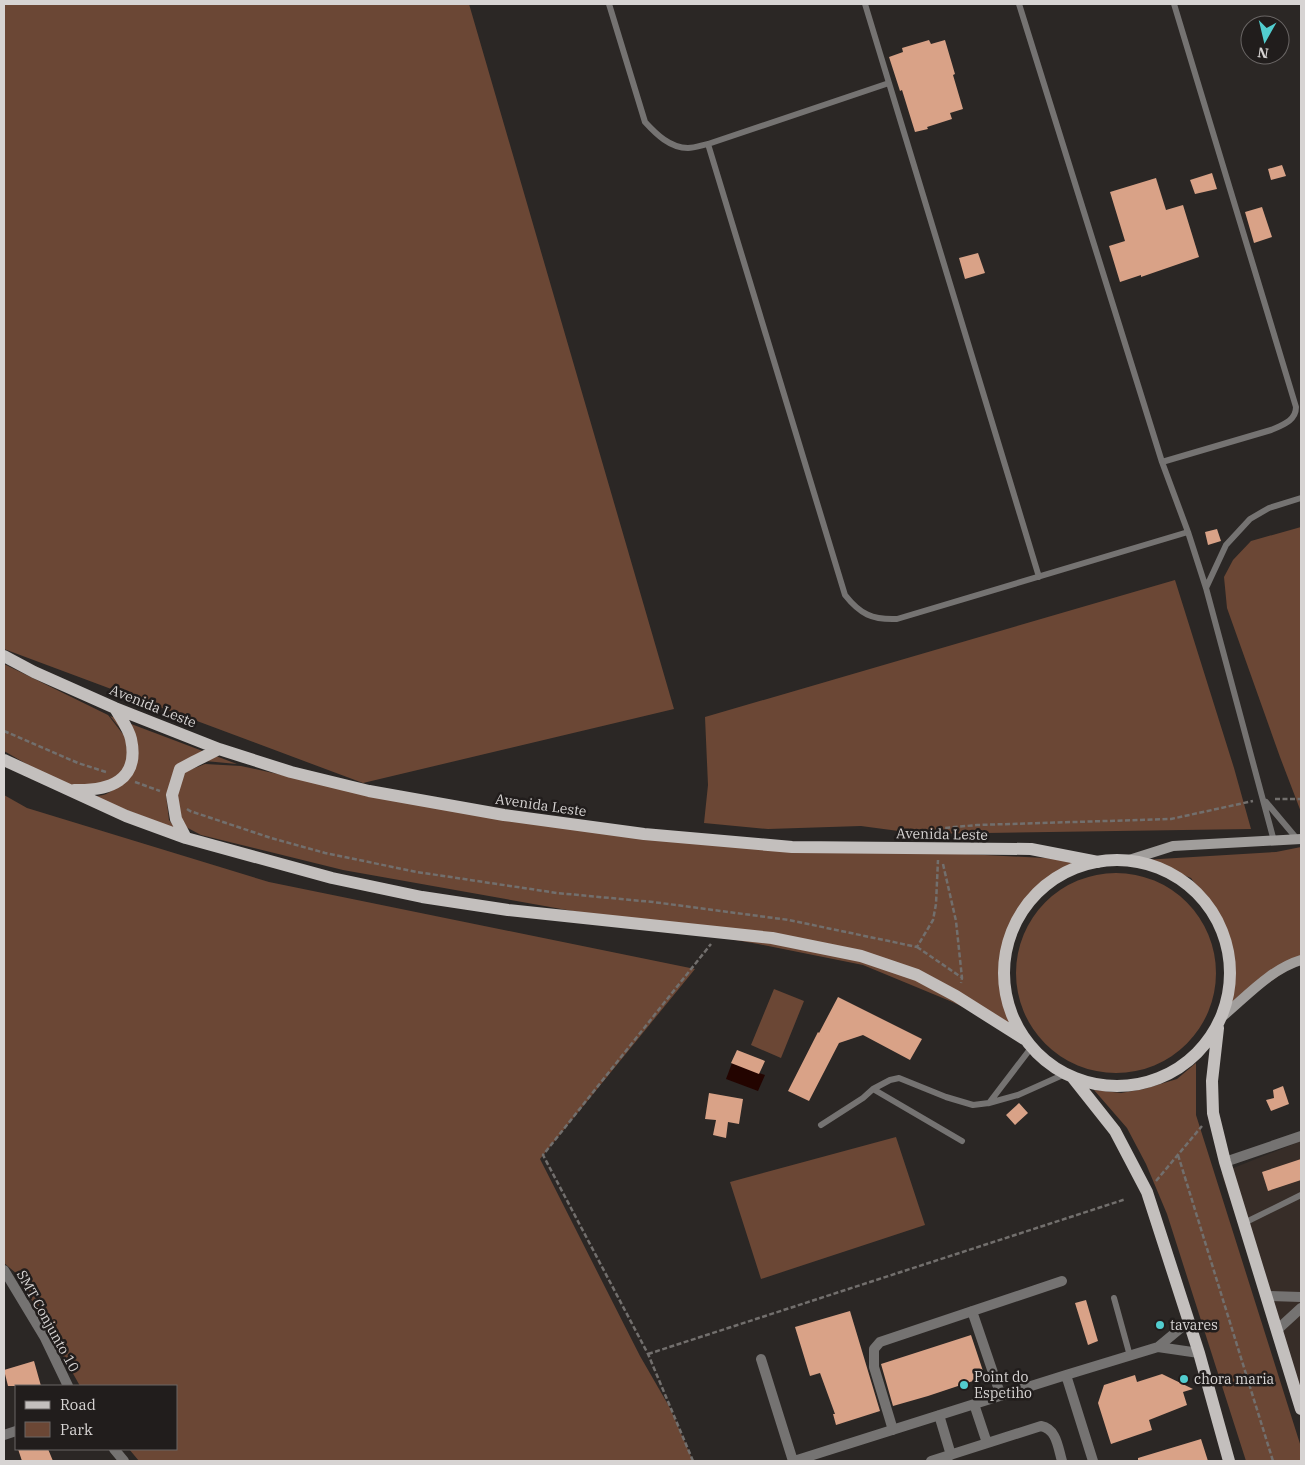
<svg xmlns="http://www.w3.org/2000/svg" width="1305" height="1465" font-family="'IBM Plex Serif',serif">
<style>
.built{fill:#372d28}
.green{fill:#6b4735}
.water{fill:#230400}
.building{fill:#d9a287}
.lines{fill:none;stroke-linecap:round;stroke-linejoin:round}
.path{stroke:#726f6d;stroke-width:2.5;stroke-dasharray:5 2.5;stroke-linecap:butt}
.service{stroke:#757372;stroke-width:6}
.minor{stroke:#757372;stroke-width:10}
.tertiary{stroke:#757372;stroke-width:10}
.secondary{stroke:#a19e9c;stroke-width:10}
.primary{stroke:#c3bfbd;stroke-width:12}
.poi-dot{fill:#52cdcf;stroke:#211d1c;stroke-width:2}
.labels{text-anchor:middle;stroke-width:5;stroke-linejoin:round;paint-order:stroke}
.street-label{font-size:14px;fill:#d7d4d3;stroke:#211d1c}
.poi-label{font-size:14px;fill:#d7d4d3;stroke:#211d1c;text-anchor:start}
</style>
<rect width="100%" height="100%" fill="#2b2725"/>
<path class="built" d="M1301 1141V1409L1221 1173Z"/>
<path class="green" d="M4 4H469L674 709 363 783 4 649Z
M1301 527V812L1280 757 1227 608 1224 577 1233 560 1251 541Z
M1175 580 1234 768 1251 829 921 834 861 826 768 829 704 823 708 785 705 717Z
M4 664 108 715 126 738 129 769 112 790 70 789 4 751Z
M110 716 237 764 205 761 180 771 166 795 169 820 176 829 90 796C112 798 119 784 130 769L128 738Z
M205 764 241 766 359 792 644 837 1082 860 1085 862 1050 880 1025 905 1008 936 1002 972 1007 1006 1020 1033 950 1001 863 965 758 944 343 870 201 835 171 819 182 773Z
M4 795 27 808 269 882 695 969 540 1159 640 1356 670 1408 693 1461H139L129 1449H176V1386H80L17 1274 4 1263Z
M1301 847V963L1295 965 1228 1010 1235 964 1221 920 1191 878 1143 860 1276 852Z
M1016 973a100 100 0 1 1 200 0a100 100 0 1 1-200 0Z
M774 989 804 1001 781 1058 751 1045Z
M1196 1063V1115L1301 1447V1461H1246L1167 1214 1146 1164 1127 1128 1094 1090 1121 1093 1144 1089 1177 1079Z
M896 1137 925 1225 761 1279 730 1182Z"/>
<path class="water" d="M732 1063 765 1075 758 1091 726 1079Z"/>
<path class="building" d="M929 40 931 44 945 40 955 74 953 75 963 109 950 113 952 119 927 127 928 129 915 132 902 90 900 91 889 57 903 52 902 48Z
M1282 165 1286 176 1271 180 1268 169Z
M1212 173 1217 189 1195 194 1190 180Z
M1156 178 1166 210 1183 205 1199 257 1141 277V275L1120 282 1109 246 1125 241 1110 192Z
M1262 207 1272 237 1254 243 1245 212Z
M978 253 985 273 965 279 959 258Z
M1217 529 1221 541 1208 545 1205 532Z
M838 997 922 1039 910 1060 863 1035 839 1043 809 1101 788 1091 818 1032 819 1033Z
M737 1050 765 1061 759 1074 731 1063Z
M1283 1086 1289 1104 1271 1111 1266 1100 1274 1098 1273 1090Z
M709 1093 743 1099 739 1124 728 1122 726 1138 713 1135 716 1120 705 1119Z
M1019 1103 1028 1113 1015 1125 1006 1115Z
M1301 1159V1180L1268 1191 1262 1172Z
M1086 1300 1098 1341 1088 1345 1075 1303Z
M850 1311 880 1411 836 1425 833 1414H835L820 1373 810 1376 795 1327Z
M971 1335 985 1377 928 1396 893 1406 881 1364Z
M34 1361 41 1386H8L4 1370Z
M1162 1374 1193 1389 1183 1392 1187 1405 1149 1420 1152 1430 1111 1444 1098 1403 1104 1385 1135 1375 1137 1382Z
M1201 1439 1208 1461H1138V1458Z
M18 1449H48L53 1461H22Z"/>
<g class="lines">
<path class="path" d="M4 731 78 763 106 772
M135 782 160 791
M1275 799H1301
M187 809 190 811 271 838 325 853 417 872 557 893 653 902 789 920 917 947 933 920 936 904 938 860
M943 835 945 828 977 825 1171 819 1253 801
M943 864 956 921 962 978 961 983
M917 947 961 977
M1178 1155 1273 1461
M1156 1181 1202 1126
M648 1354 1126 1199
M693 1461 648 1354 543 1155 711 944"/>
<path class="service" d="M609 4 645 122C656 134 670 148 688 148 695 148 702 145 708 144L889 83
M865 4 1039 577
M1019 4 1162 462 1188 532 1206 588
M708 144 845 595C860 614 872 620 897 619L1188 532
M1162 462 1271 430C1282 425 1296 421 1296 407L1174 4
M1266 802 1298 840
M1274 841 1206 588 1226 545 1250 519 1269 508 1301 498
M873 1089 962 1141
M989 1103 1031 1048
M821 1125 863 1098 873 1089 890 1080 899 1078 946 1097 973 1105 989 1103 1018 1095 1065 1074
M1244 1223 1301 1195
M1114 1298 1130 1356"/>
<path class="minor" d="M1225 1162 1301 1136
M1266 1296 1301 1297
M972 1311 1001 1396
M1277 1330 1301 1308
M1158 1347 1199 1353
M761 1359 793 1461
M1066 1375 1093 1461
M974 1404 987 1443
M939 1415 951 1455
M893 1430 874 1367V1349L880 1342 1062 1281
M4 1435 16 1431
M794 1461 1066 1375 1158 1347 1188 1322
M931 1461 1041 1426C1057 1429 1058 1448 1062 1461"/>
<path class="tertiary" d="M4 1270 45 1338 68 1386
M114 1449 124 1461"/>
<path class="secondary" d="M1129 860 1173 846 1301 839
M1223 1016C1247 996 1271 969 1301 960"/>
<path class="primary" d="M4 656 34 672 115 708 219 749 291 772 369 791 504 815 644 834 792 847 1031 849 1098 862
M4 760 126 816 186 838 332 878 422 897 508 910 772 938 861 956 917 975 956 996 1024 1039
M74 790C109 791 140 781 131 739 129 729 120 717 115 708
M186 838 176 819 172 795 180 769 195 761 219 749
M1004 973a113 113 0 1 1 226 0a113 113 0 1 1-226 0Z
M1218 1028 1212 1081 1213 1113 1225 1162 1301 1409
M1073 1078 1115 1131 1147 1192 1199 1353 1229 1461"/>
</g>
<g class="poi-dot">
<circle cx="1160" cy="1325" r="5"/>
<circle cx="1184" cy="1379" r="5"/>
<circle cx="964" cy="1385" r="5"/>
</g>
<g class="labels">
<g class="street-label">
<text transform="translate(153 706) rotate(22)" y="5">Avenida Leste</text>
<text transform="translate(541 805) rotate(8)" y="5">Avenida Leste</text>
<text transform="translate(942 834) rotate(1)" y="5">Avenida Leste</text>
<text transform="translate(48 1321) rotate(61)" y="5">SMT Conjunto 10</text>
</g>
<g class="poi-label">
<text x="1170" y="1330">tavares</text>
<text x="974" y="1382">Point do<tspan x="974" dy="16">Espetiho</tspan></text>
<text x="1194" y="1384">chora maria</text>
</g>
</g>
<rect width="1305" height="1465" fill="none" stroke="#d7d4d3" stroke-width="10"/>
<rect x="15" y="1385" width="162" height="65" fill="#211d1c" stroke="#6a6665"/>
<rect x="25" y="1401" width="25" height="8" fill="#c3bfbd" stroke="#6a6665"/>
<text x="60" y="1410" font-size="15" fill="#d7d4d3">Road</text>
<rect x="25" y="1422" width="25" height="15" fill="#6b4735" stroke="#6a6665"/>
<text x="60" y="1435" font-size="15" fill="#d7d4d3">Park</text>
<g transform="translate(1265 40) rotate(188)"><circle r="24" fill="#211d1c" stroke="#6a6665"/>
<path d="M0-4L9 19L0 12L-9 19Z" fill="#52cdcf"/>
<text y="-8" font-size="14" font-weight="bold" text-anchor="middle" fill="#d7d4d3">N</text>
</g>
</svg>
